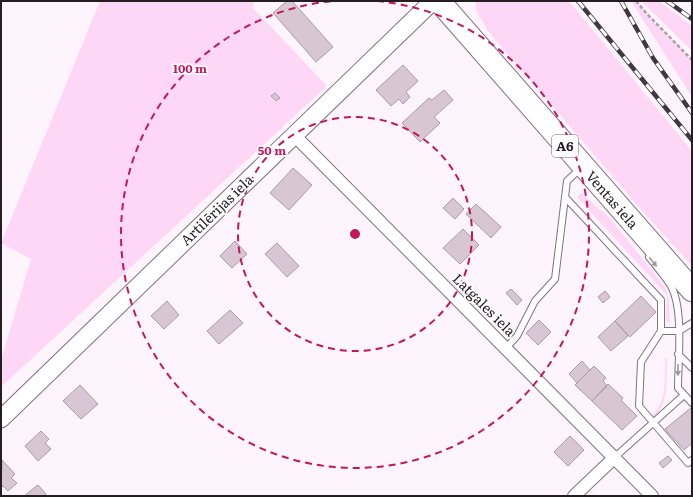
<svg xmlns="http://www.w3.org/2000/svg" width="693" height="497" font-family="Literata,serif">
<style>
.green{fill:#fed7f7}
.building{fill:#d8c6d4;stroke:#aa9aa7}
.lines{fill:none;stroke-linecap:round;stroke-linejoin:round}
.lane-casing{stroke:#82727f;stroke-width:8}
.street-casing{stroke:#82727f;stroke-width:14}
.secondary-casing{stroke:#82727f;stroke-width:19}
.highway-casing{stroke:#82727f;stroke-width:24}
.path{stroke:#aba2a9;stroke-width:2.5;stroke-dasharray:4 2;stroke-linecap:butt}
.lane{stroke:#fff;stroke-width:6}
.street{stroke:#fff;stroke-width:12}
.secondary{stroke:#fff;stroke-width:17}
.highway{stroke:#fff;stroke-width:22}
.rail-casing{stroke:#3f383e;stroke-width:4.5}
.rail{stroke:#fff;stroke-width:3;stroke-dasharray:9;stroke-linecap:butt}
.oneway{fill:#9c9a9c}
.ring{fill:none;stroke:#c2185b;stroke-width:2;stroke-dasharray:7 5}
.labels{text-anchor:middle;stroke-width:3.5;stroke-linejoin:round;paint-order:stroke}
.shield{fill:#fff;stroke:#666265;stroke-width:1}
.shield-label{font-size:13px;font-weight:bold;fill:#241e23}
.street-label{font-size:14px;fill:#241e23;stroke:#fff}
.centre{fill:#c2185b;stroke:#fff;stroke-width:2}
.ring-label{font-size:12px;text-anchor:middle;font-weight:bold;fill:#c2185b;stroke:#fff;stroke-width:3.5;stroke-linejoin:round;paint-order:stroke}
</style>
<rect width="100%" height="100%" fill="#fef4fc"/>
<path class="green" d="M100 1H254L253 8 327 86 1 387V360L31 259 1 243Z
M475 1H569L692 151V266L637 205 488 31 477 12Z
M631 1H635L651 20 692 61V97Z
M641 1H659L692 26V51Z
M581 193 610 218 665 287 669 300 670 321 668 323 666 320 667 297 665 293 577 197Z
M665 358 667 359C666 378 670 403 654 417L652 415C668 402 664 377 665 358Z"/>
<path class="building" d="M287 1H292L333 47 316 62 273 13Z
M403 65 418 81 406 92 410 97 403 104 399 99 391 106 376 90Z
M444 90 453 100 434 117 440 123 420 142 402 123 429 98 432 100Z
M275 93 280 98 276 101 271 96Z
M293 168 312 185 289 210 270 193Z
M453 198 464 209 455 219 443 208Z
M476 204 501 227 491 238 466 214Z
M463 229 479 245 460 264 443 248Z
M235 241 247 254 232 268 220 256Z
M277 243 299 266 287 277 265 254Z
M511 289 522 300 517 305 506 293Z
M605 291 610 297 603 303 598 297Z
M641 296 656 312 630 337 615 321Z
M167 301 179 315 164 329 151 316Z
M230 310 243 323 219 344 207 331Z
M539 320 551 332 538 345 526 333Z
M615 321 628 336 611 351 598 337Z
M582 361 590 370 577 383 569 374Z
M594 366 606 378 603 381 607 386 592 401 575 385Z
M608 384 623 398 621 400 637 416 622 430 592 401Z
M80 385 98 404 81 419 63 401Z
M692 407V443L684 450 665 429Z
M41 431 49 439 45 443 51 449 38 461 25 446Z
M570 436 584 450 568 466 554 452Z
M668 456 672 460 663 468 659 463Z
M2 460 15 474 11 478 17 483 8 491 3 486 1 488Z
M38 485 46 494 44 496H24Z"/>
<g class="lines">
<defs>
<path id="lane" d="M565 197 661 300V331L641 362 639 406 688 463 692 460
M649 257C656 266 665 276 671 286 684 309 678 361 678 388L692 403
M661 331H679L692 323
M506 348 517 336 535 301 555 279 567 181 581 168
M678 354 692 368
M615 457 684 395"/>
<path id="street" d="M295 136 652 496
M574 496 615 457"/>
<path id="secondary" d="M1 419 433 1"/>
<path id="highway" d="M439 1 692 290"/>
</defs>
<use href="#lane" class="lane-casing"/>
<use href="#street" class="street-casing"/>
<use href="#secondary" class="secondary-casing"/>
<use href="#highway" class="highway-casing"/>
<path class="path" d="M636 1 647 14 692 60"/>
<use href="#lane" class="lane"/>
<use href="#street" class="street"/>
<use href="#secondary" class="secondary"/>
<use href="#highway" class="highway"/>
<defs>
<path id="rail" d="M578 1 692 140
M621 1 653 58 692 113
M667 1 692 19"/>
</defs>
<use href="#rail" class="rail-casing"/>
<use href="#rail" class="rail"/>
</g>
<defs><path id="oneway-solid" d="M-6-.8H1V-3.2L6.5 0L1 3.2V.8H-6Z"/></defs>
<g class="oneway">
<use href="#oneway-solid" transform="translate(653 262) rotate(52)"/>
<use href="#oneway-solid" transform="translate(678 370) rotate(90)"/>
</g>
<g class="ring">
<circle cx="355" cy="234" r="117"/>
<path d="M377 1A234 234 0 1 1 333 1"/>
</g>
<g class="labels">
<rect class="shield" x="552" y="135" width="26" height="22" rx="3"/>
<g class="shield-label">
<text x="565" y="151">A6</text>
</g>
<g class="street-label">
<text transform="translate(612 200) rotate(49)" y="5">Ventas iela</text>
<text transform="translate(217 210) rotate(-44)" y="5">Artilērijas iela</text>
<text transform="translate(484 305) rotate(45)" y="5">Latgales iela</text>
</g>
</g>
<circle cx="355" cy="234" r="6" class="centre"/>
<g class="ring-label">
<text x="190" y="73">100 m</text>
<text x="272" y="155">50 m</text>
</g>
<rect width="693" height="497" fill="none" stroke="#241e23" stroke-width="4"/>
</svg>
